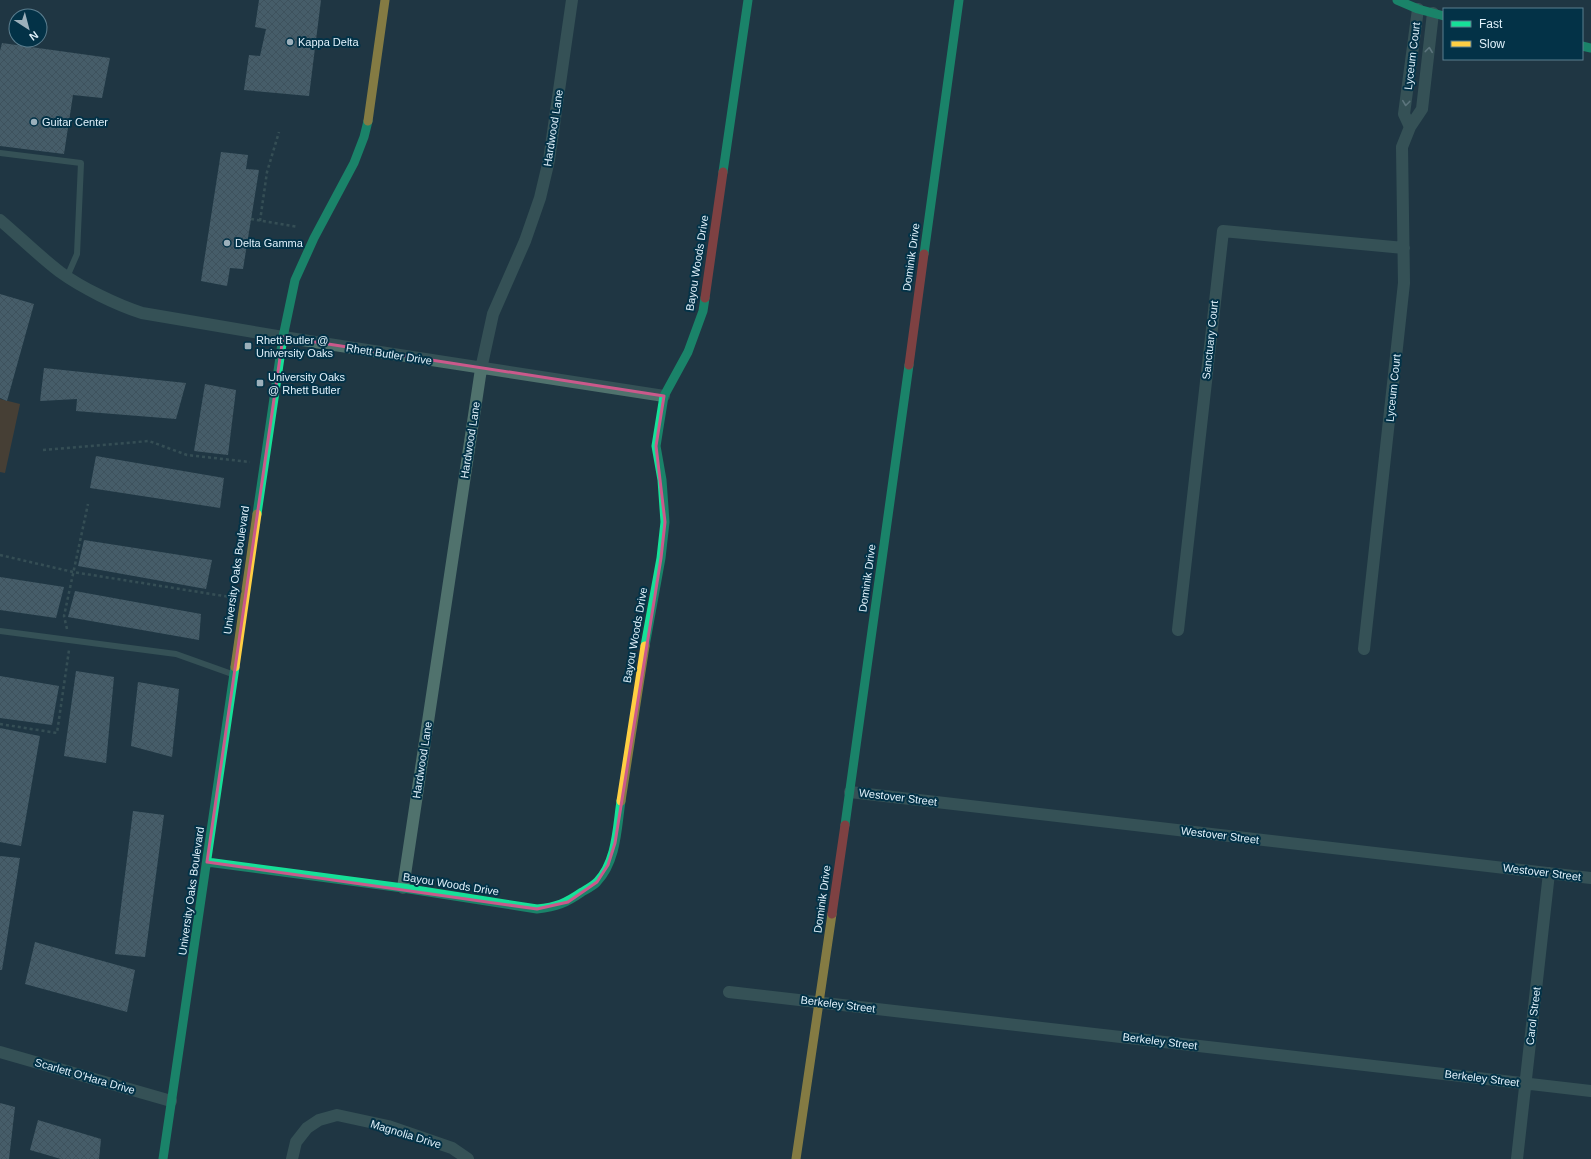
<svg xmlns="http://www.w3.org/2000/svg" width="1591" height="1159" font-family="Arial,sans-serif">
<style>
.park{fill:#774925}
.building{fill:url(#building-cross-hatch)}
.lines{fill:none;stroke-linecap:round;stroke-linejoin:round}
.path{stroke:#516b6b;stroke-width:2.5;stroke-dasharray:3 3;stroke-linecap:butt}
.lane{stroke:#50726d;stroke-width:6}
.street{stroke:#50726d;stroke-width:12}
.fast{stroke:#16e098;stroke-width:9}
.slow{stroke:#ffcf43;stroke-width:9}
.jam{stroke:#f24e42;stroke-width:9}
.oneway{stroke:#a6bec2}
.marked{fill:none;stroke:#cb598b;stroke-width:3;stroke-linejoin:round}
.poi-dot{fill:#9cb0bb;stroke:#033247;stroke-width:1.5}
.labels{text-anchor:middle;stroke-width:4;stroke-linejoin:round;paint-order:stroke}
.poi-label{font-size:11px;fill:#e0f1fb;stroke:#033247;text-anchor:start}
.street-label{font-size:11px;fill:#e0f1fb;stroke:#033247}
</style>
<defs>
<pattern id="building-cross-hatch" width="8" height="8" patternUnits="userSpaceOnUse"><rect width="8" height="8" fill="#768c97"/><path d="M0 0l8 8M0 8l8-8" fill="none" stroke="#64747c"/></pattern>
</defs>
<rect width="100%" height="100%" fill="#1f3743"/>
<path class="park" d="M0 399 20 404 5 473 0 472Z"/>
<path class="building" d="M259 0H321L309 96 244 90 249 55 260 56 266 29 255 27Z
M2 43 110 58 102 98 73 95 64 154 0 146V51Z
M221 152 248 155 246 169 259 170 243 269 230 268 227 286 201 281Z
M0 294 34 304 7 401 0 398Z
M44 368 186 383 176 419 76 411 77 399 40 401Z
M205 384 236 390 228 455 194 451Z
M96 456 224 478 220 508 90 488Z
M84 540 212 560 206 589 78 566Z
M0 577 64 587 56 618 0 610Z
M75 591 201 614 199 640 68 617Z
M76 671 114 677 106 763 64 756Z
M0 676 59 686 52 725 0 718Z
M138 682 179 689 172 757 131 746Z
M0 728 40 736 21 846 0 842Z
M133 811 164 815 145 957 115 954Z
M0 856 20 858 2 970H0Z
M35 942 135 970 127 1012 25 984Z
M0 1103 15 1107 9 1159H0Z
M38 1120 101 1139 99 1159H61L30 1150Z"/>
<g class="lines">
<path class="path" d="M251 219 298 227
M260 221 267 172 279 132
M43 450 149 441 187 455 250 462
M0 555 73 572 230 597
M67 629 64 616 88 504
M0 724 57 733 69 650"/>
<path class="lane" d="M0 153 81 163 77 254 67 277
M0 631 176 654 232 674"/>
<path class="street" d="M1410 127 1404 114 1418 9
M0 220C20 237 39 256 60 272 82 288 117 305 142 313L283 337 664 396
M1178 630 1223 231 1404 248
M1364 649 1404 283 1402 147 1410 127 1422 109 1433 13
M850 792 1591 878
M403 888 481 369 493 314 525 241 540 198 549 160 572 0
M729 992 1591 1091
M0 1052 171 1101
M292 1159 296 1142 307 1128 319 1120 337 1115 388 1126 452 1148 468 1159
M1517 1159 1549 873"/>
<path class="fast" d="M1397 0 1418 9 1444 16
M1582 46 1591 48
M723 172 748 0
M924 254 959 0
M257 514 283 337 295 280 314 238 354 163 364 137 368 121
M645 646 661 558 665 522 662 480 656 446 664 396 688 352 703 311 705 298
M845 825 909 365
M207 862 403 888 537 909C557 907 566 903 582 892 587 889 593 886 597 882 617 861 617 827 621 801
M163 1159 235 667"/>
<path class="slow" d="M368 121 385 0
M235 667 257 514
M621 801 645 646
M796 1159 832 914"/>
<path class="jam" d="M705 298 723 172
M909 365 924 254
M832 914 845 825"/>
</g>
<defs><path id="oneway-chevron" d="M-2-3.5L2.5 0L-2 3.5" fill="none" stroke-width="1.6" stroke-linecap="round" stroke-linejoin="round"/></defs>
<g class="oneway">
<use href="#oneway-chevron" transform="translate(1429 50) rotate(-83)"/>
<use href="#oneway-chevron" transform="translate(1406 103) rotate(97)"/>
</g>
<path d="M0 0H1591V1159H0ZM283 337 664 396 656 446 665 522 661 558 615 843 608 865 597 882 568 902 537 909 207 862Z" fill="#1f3743" fill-opacity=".55" fill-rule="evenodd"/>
<path class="marked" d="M283 337 664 396 656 446 665 522 661 558 615 843 608 865 597 882 568 902 537 909 207 862Z"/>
<g class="poi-dot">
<circle cx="290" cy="42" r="4"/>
<circle cx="34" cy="122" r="4"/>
<circle cx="227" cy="243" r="4"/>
<rect x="244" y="342" width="8" height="8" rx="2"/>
<rect x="256" y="379" width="8" height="8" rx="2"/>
</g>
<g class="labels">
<g class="poi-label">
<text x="298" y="46">Kappa Delta</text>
<text x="42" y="126">Guitar Center</text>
<text x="235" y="247">Delta Gamma</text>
<text x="256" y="344">Rhett Butler @<tspan x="256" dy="13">University Oaks</tspan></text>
<text x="268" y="381">University Oaks<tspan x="268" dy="13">@ Rhett Butler</tspan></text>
</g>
<g class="street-label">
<text transform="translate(1412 56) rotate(-83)" y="4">Lyceum Court</text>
<text transform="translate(553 128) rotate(-81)" y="4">Hardwood Lane</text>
<text transform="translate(911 257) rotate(-82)" y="4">Dominik Drive</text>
<text transform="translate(697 263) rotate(-81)" y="4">Bayou Woods Drive</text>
<text transform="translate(1210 340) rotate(-84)" y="4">Sanctuary Court</text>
<text transform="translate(389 354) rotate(9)" y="4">Rhett Butler Drive</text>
<text transform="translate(1393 388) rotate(-84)" y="4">Lyceum Court</text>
<text transform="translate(470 440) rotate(-81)" y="4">Hardwood Lane</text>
<text transform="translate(236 570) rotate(-82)" y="4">University Oaks Boulevard</text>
<text transform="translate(867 578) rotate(-82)" y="4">Dominik Drive</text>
<text transform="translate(635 635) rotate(-80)" y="4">Bayou Woods Drive</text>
<text transform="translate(422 760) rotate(-81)" y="4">Hardwood Lane</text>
<text transform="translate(898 797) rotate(7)" y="4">Westover Street</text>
<text transform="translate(1220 835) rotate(7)" y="4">Westover Street</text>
<text transform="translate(1542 872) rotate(7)" y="4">Westover Street</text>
<text transform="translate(451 884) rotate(9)" y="4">Bayou Woods Drive</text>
<text transform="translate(191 891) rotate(-82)" y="4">University Oaks Boulevard</text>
<text transform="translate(822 899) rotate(-82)" y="4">Dominik Drive</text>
<text transform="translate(838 1004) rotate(7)" y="4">Berkeley Street</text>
<text transform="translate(1533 1016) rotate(-83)" y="4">Carol Street</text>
<text transform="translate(1160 1041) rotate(7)" y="4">Berkeley Street</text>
<text transform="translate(85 1076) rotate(16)" y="4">Scarlett O'Hara Drive</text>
<text transform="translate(1482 1078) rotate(7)" y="4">Berkeley Street</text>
<text transform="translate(406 1134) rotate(17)" y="4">Magnolia Drive</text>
</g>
</g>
<rect x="1443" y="8" width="140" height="52" fill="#033247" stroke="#5b7e8f"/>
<rect x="1451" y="21" width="20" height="6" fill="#16e098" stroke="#5b7e8f"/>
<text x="1479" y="28" font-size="12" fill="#e0f1fb">Fast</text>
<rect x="1451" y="41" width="20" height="6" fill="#ffcf43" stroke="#5b7e8f"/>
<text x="1479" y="48" font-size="12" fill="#e0f1fb">Slow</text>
<g transform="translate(28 28) rotate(144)"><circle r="19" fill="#033247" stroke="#5b7e8f"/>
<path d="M0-3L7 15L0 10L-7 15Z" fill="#9cb0bb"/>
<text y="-6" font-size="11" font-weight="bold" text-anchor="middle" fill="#e0f1fb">N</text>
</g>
</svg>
